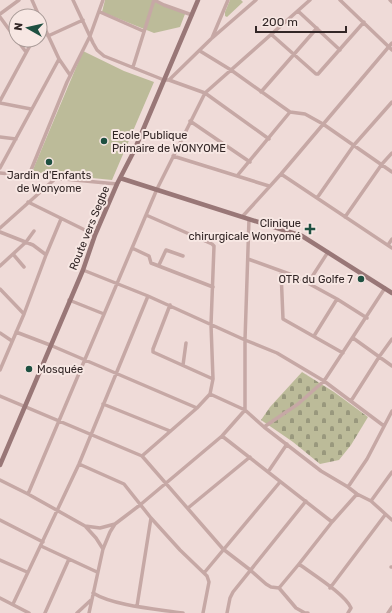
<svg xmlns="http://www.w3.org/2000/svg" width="392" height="613" font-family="Rubik,sans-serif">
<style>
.green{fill:#bcbb99}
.cemetery{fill:url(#cemetery-stones)}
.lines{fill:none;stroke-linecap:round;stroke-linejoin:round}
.street{stroke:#c6a8a5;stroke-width:3.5}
.secondary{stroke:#977;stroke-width:4.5}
.poi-dot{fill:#1e5041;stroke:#f7e7e3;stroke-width:1.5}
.labels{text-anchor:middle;stroke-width:4;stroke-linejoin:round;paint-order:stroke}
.poi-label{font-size:11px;fill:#322626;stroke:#f7e7e3;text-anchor:start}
.street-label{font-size:11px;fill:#322626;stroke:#f7e7e3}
</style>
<defs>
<pattern id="cemetery-stones" width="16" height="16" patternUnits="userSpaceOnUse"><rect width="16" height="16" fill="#bcbb99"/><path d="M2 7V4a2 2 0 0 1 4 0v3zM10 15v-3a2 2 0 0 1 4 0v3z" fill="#99987d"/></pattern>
</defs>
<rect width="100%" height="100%" fill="#efdbd8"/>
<path class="green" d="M105 0H155L185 14 180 27 154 33 102 12Z
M230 0H241L243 2 227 17 225 16V12Z
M83 51 124 71 154 82 112 180 32 172Z"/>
<path class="cemetery" d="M302 372 334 392 368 417 351 445 339 460 320 464 293 442 261 420 270 407Z"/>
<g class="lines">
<path class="street" d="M32 0 39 16
M73 0 93 43 97 50 104 56 164 80H169L205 93 269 139
M154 0 164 5 192 15
M340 0 392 50
M390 0 392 2
M298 11 340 50
M100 12 143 31
M0 14 19 0
M0 17 16 39
M40 18 59 59 70 75
M272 35 316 74H318L364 22
M48 36 83 20
M212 38 228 0
M17 40 26 52
M200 51 231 70 290 112 305 114 323 124 392 172
M133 67 154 0
M169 80 211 39 256 0
M261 92 317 28
M0 101 33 40
M0 103 31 109
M190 121 250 162
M0 137 16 139
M173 156 269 186
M0 168 59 59
M0 173 117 184
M281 174 392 248
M29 175 67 82 90 36 103 0
M237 176 290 112
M317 198 354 145 392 102
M28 202 95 235
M242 217 281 174 392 43
M345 217 382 164 392 153
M0 228 56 178
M0 232 33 245 45 254 46 255
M388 245 392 239
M132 248 149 256 151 263 213 287
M13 254 24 267
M248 259 295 276 337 299 367 318
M159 265 166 250 183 256
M0 266 26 242 34 231
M83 270 148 296 245 340 277 353 324 381 384 426
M281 271 283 319 343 353
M308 283 328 252
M0 289 24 314
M69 300 104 314
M170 305 153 349V352L213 379
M16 332 50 345 197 408
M0 333 12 341
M314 336 337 299
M353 338 392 366
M183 365 186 343
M0 370 24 314 46 255 61 219
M210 394 245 410 264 427 321 471 348 487 357 494 371 501 392 520
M0 396 142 456 223 549 249 569 266 584 271 587 279 588 296 608 305 613H308
M351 401 379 357 392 339
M103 404 170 431
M264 427 298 404 324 381 385 288
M222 436 332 522
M142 456 197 408 210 394 213 379 211 325 214 246 212 244 146 215
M79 464 124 484 151 518 180 550 207 576 209 582 203 613
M268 472 287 444
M0 480 28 494 85 526 100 528 115 524
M348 487 367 459 392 411
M28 494 157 189 205 93 310 0
M371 501 392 472
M188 508 250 457
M0 520 43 542
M86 527 96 538 103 549
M41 546 97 572
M0 560 27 572
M299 564C312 574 345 594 351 608L348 613
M391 567H392
M204 573 280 482
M279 588 299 564 332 522 357 494
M330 588 385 515
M93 593C114 606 157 609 183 613
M0 598 29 613
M13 604 79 464 148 296
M137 606 151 518
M45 613 69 559
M77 613 91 600
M89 613 103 549 110 532 115 524 140 505 222 436 245 410V340L249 219
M227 613 230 598 233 592 306 501
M388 613 392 607"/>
<path class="secondary" d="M120 178 302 236 392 293
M0 465 83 270 95 235 117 184 134 151 198 0"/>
</g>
<g class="poi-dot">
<circle cx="104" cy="141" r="4"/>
<circle cx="49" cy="162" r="4"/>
<path d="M308 223h4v4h4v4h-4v4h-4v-4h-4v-4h4z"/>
<circle cx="361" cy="279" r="4"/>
<circle cx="29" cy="369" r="4"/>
</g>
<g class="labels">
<g class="poi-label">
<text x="112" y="139">Ecole Publique<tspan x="112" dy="13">Primaire de WONYOME</tspan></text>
<text x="49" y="179" text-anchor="middle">Jardin d'Enfants<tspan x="49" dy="13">de Wonyome</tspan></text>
<text x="301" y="227" text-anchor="end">Clinique<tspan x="301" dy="13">chirurgicale Wonyomé</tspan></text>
<text x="353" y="283" text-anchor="end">OTR du Golfe 7</text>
<text x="37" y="373">Mosquée</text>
</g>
<g class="street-label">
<text transform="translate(89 228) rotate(-68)" y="4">Route vers Segbe</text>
</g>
</g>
<g transform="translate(28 28) rotate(278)"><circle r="19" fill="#f7e7e3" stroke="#a89a97"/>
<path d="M0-3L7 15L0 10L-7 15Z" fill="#1e5041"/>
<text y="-6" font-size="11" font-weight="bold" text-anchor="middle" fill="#322626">N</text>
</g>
<path d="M256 26v6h90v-6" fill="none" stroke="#322626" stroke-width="2"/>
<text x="262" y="26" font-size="12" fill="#322626" stroke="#f7e7e3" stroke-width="3" paint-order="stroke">200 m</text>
</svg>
